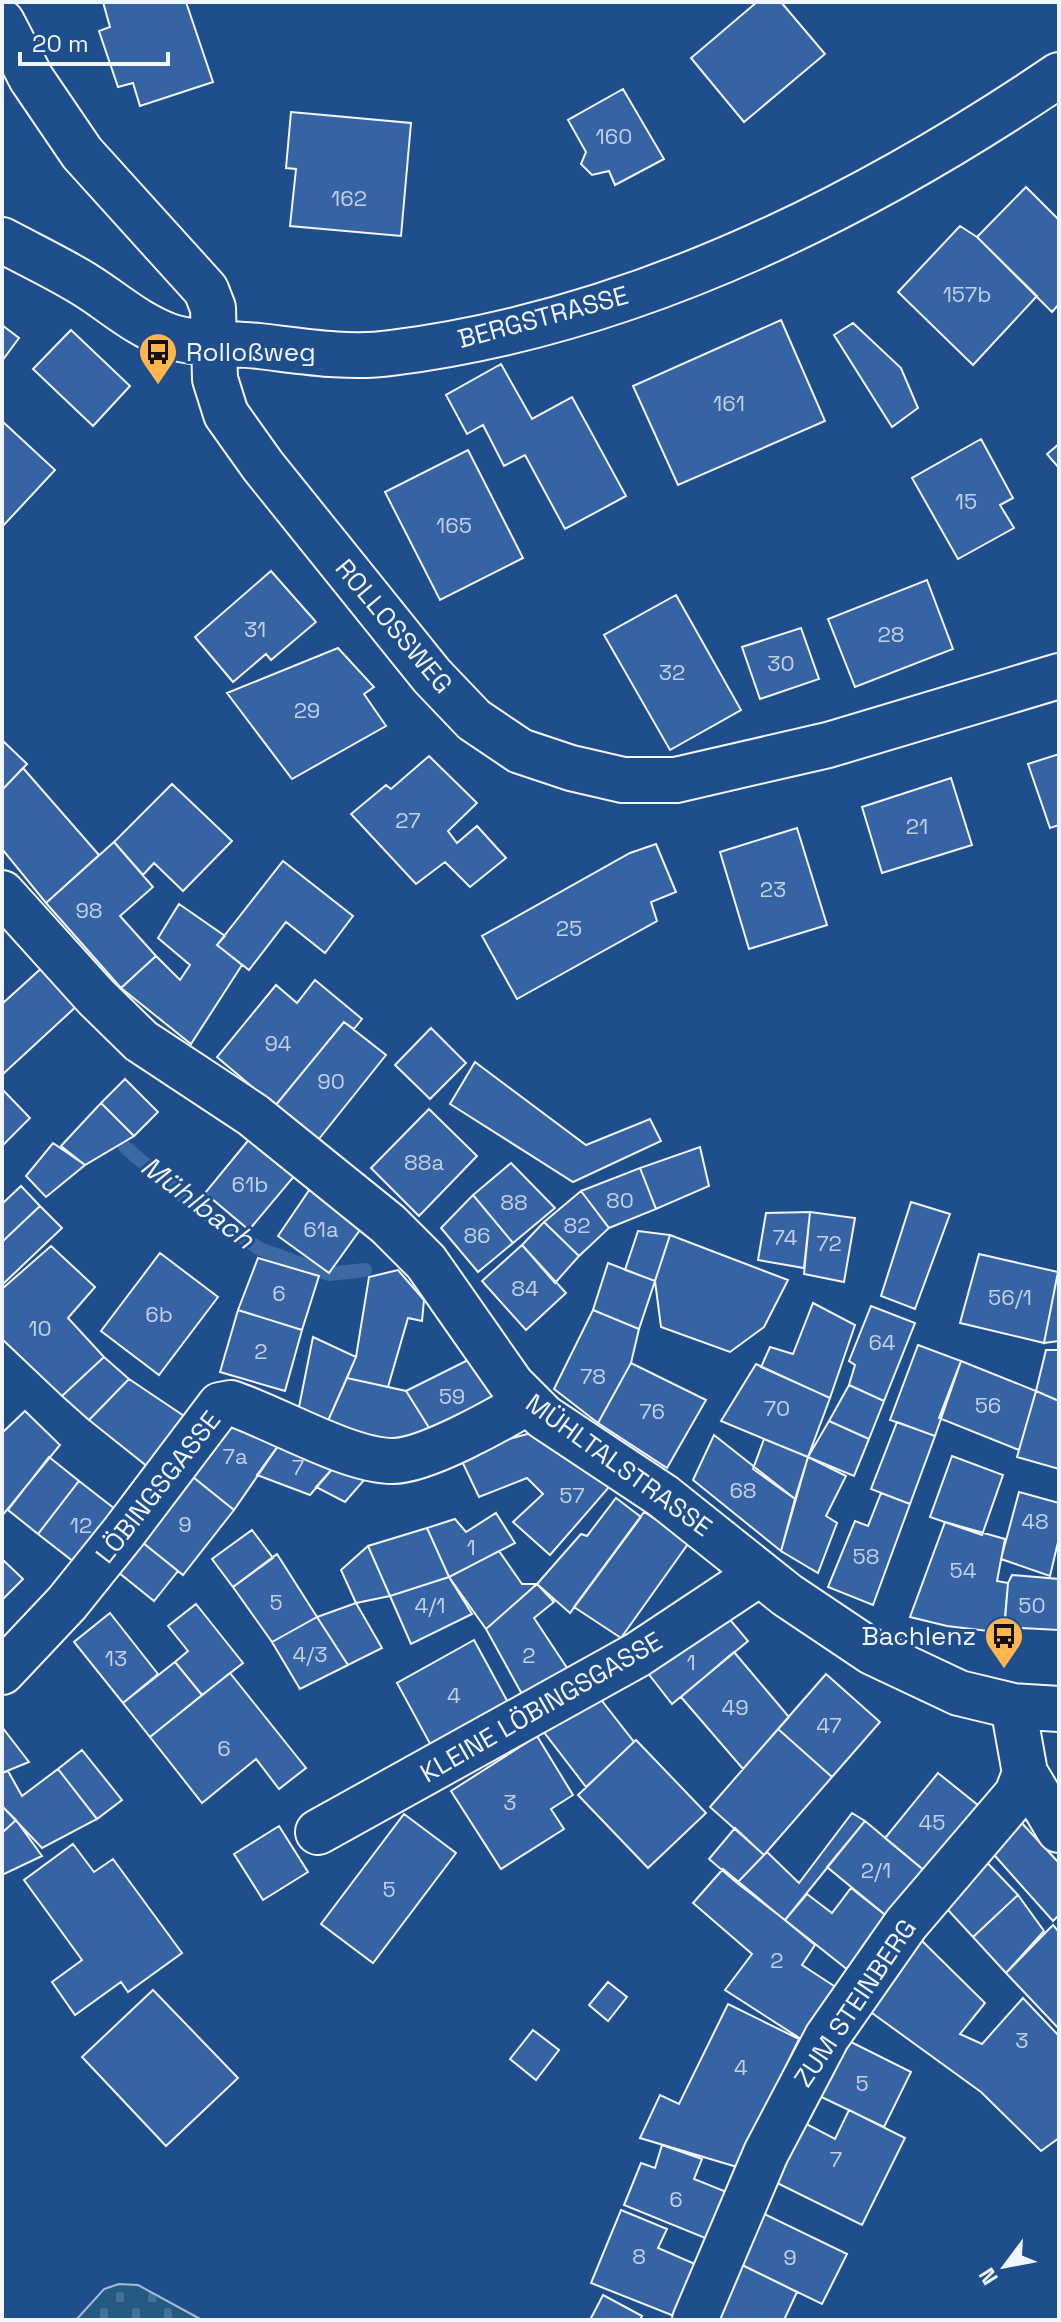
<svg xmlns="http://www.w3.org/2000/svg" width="1061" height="2322" font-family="'Space Grotesk',sans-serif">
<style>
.cemetery{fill:url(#cemetery-stones);stroke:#a8bbd7;stroke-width:2}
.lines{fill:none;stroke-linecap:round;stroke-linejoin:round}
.stream{stroke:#3b69a3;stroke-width:14}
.building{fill:#3563a3;stroke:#f2f6ff;stroke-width:2}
.street-casing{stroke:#f2f6ff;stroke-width:48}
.street{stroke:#1f4e8c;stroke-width:44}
.labels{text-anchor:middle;stroke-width:6;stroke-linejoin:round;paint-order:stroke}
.number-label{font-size:22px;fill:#c3d1e8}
.street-label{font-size:26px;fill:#f2f6ff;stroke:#1f4e8c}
.poi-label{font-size:26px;fill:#f2f6ff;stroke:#1f4e8c;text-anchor:start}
.water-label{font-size:28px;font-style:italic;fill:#f2f6ff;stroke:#1f4e8c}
</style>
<defs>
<pattern id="cemetery-stones" width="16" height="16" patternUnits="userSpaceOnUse" patternTransform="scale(2)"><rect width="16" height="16" fill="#245a82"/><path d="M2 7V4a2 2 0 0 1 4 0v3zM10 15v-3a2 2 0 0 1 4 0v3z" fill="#447295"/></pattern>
</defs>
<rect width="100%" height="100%" fill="#1f4e8c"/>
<path class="cemetery" d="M119 2284 138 2285 202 2320H76L104 2289Z"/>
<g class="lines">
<path class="stream" d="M125 1147 194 1206 260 1249 329 1274 365 1270"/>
</g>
<path class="building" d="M103 2H186L213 82 140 106 133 83 118 87 99 31 110 27Z
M757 2H781L825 54 744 122 691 58Z
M623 89 664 159 615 185 609 171 592 175 581 164 586 152 568 120Z
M291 112 411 123 401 236 290 226 296 169 286 168Z
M1026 187 1059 220V304L1052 312 977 237Z
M960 226 977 237 1037 296 973 365 898 292Z
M781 320 825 421 678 485 633 386Z
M853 323 901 368 918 408 892 427 834 335Z
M2 325 19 338 2 361Z
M71 330 130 386 93 426 33 369Z
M501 364 532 419 572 397 626 496 565 529 525 455 504 466 483 425 467 434 446 395Z
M2 421 55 470 2 527Z
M981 439 1013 498 1000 505 1014 528 958 559 912 478Z
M1059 444V468L1047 454Z
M468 450 523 558 440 600 385 492Z
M271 571 316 622 271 660 266 654 233 682 195 637Z
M927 580 953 649 855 687 828 619Z
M676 595 741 710 670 750 604 635Z
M801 628 819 679 760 699 742 647Z
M338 648 374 687 364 694 386 726 292 779 227 693Z
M2 740 27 764 2 790Z
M1059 754V825L1050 828 1028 764Z
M429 756 477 803 448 831 457 843 477 826 506 858 470 887 445 862 416 884 351 814 386 785 391 789Z
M23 768 99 855 46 903 2 849V790Z
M951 778 972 845 882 873 862 807Z
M172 784 232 841 183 891 154 863 143 875 114 842Z
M797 828 827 925 749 949 720 852Z
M114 842 153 887 120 916 156 956 121 988 46 903Z
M656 844 676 892 651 902 657 921 517 999 482 936 630 853Z
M283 861 353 916 325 953 286 922 249 970 217 945Z
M179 904 225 936 217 945 242 965 191 1044 121 988 156 956 180 980 190 965 158 938Z
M45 965 80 1003 3 1074 2 1004Z
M315 980 362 1019 354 1029 344 1022 275 1106 217 1057 276 985 297 1003Z
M344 1022 386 1055 318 1140 275 1106Z
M431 1028 466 1063 430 1099 395 1065Z
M475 1062 586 1145 650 1119 661 1141 573 1182 450 1104Z
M125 1079 158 1112 134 1136 101 1103Z
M2 1089 30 1118 2 1146Z
M101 1103 134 1136 85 1165 61 1146Z
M429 1109 477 1156 419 1216 371 1168Z
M251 1137 296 1174 249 1230 205 1193Z
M53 1143 85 1165 46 1197 26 1176Z
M700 1147 709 1186 656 1209 640 1168Z
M511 1163 555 1208 513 1243 473 1195Z
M640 1168 656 1209 609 1228 581 1191Z
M21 1186 40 1206 2 1242V1204Z
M312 1186 365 1223 329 1273 278 1236Z
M581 1191 609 1228 579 1256 544 1222Z
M473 1195 513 1243 478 1272 441 1228Z
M911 1202 950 1214 915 1309 881 1296Z
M40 1206 62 1228 3 1284 2 1242Z
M810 1212 855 1218 844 1282 804 1274Z
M810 1212 804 1268 758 1260 766 1213Z
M544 1222 579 1256 555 1283 522 1245Z
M638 1231 670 1235 655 1281 625 1270Z
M670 1235 788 1280 764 1327 730 1352 661 1327 655 1281Z
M522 1245 566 1293 526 1330 482 1281Z
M51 1246 95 1287 68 1318 104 1357 62 1396 2 1339V1289Z
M160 1253 218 1297 159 1375 101 1331Z
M979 1254 1058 1272 1044 1343 960 1323Z
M258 1258 319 1276 302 1330 238 1310Z
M608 1263 655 1281 639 1329 593 1310Z
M398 1270 424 1300 422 1321 408 1318 388 1387 347 1378 356 1357 369 1277Z
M1058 1272 1059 1341 1044 1343Z
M813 1303 855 1325 830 1398 761 1367 770 1347 793 1354Z
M871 1306 915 1323 884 1401 849 1385 855 1365 849 1361Z
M238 1310 302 1330 285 1391 220 1372Z
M593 1310 639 1329 631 1363 598 1423 554 1389Z
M313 1337 356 1357 327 1423 299 1407Z
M918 1345 961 1361 935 1436 890 1420Z
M1046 1350H1059V1401L1036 1391Z
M104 1357 129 1379 89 1420 62 1396Z
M468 1360 499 1401 433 1434 406 1391Z
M961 1361 1036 1391 1019 1450 939 1418Z
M631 1363 706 1400 667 1468 598 1423Z
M756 1364 830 1398 808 1457 721 1421Z
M347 1378 406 1391 433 1434 397 1448 327 1423Z
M129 1379 190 1420 153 1471 89 1420Z
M849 1385 884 1401 869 1439 829 1421Z
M1036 1391 1059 1401V1469L1017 1457Z
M25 1411 60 1445 2 1516V1433Z
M230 1414 283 1439 234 1510 188 1473Z
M829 1421 869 1439 854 1476 808 1457Z
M897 1422 935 1436 910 1504 871 1489Z
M531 1433 610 1486 550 1555 513 1522 543 1494 527 1478 479 1497 458 1453Z
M714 1435 795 1499 781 1551 693 1480Z
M283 1439 341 1459 310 1495 257 1475Z
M764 1439 808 1457 795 1499 753 1469Z
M952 1456 1003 1475 982 1535 930 1517Z
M49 1457 79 1481 38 1534 8 1510Z
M808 1457 846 1476 826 1516 837 1523 818 1573 781 1551Z
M341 1459 372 1471 345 1502 316 1487Z
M188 1473 234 1510 183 1575 137 1538Z
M79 1481 124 1516 83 1569 38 1534Z
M1019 1492 1059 1503V1538L1050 1576 1001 1559Z
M881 1493 910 1504 873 1605 828 1587 855 1521 868 1526Z
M616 1498 641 1517 570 1613 537 1584 581 1534 587 1536Z
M644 1512 690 1541 621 1638 574 1607Z
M496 1513 515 1543 449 1577 427 1528 455 1519 466 1532Z
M945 1522 1005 1539 997 1581 1008 1583 1004 1633 947 1626 910 1617Z
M427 1528 449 1577 390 1596 368 1546Z
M252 1530 273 1558 233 1587 212 1559Z
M137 1538 178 1571 154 1601 113 1568Z
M368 1546 390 1596 356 1603 341 1570Z
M499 1551 522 1584H537L486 1629 449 1577Z
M277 1554 317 1617 272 1642 233 1587Z
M2 1559 23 1579 2 1600Z
M1012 1575 1059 1579V1630L1004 1627 1008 1583Z
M449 1577 472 1614 411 1644 390 1596Z
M537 1584 554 1602 534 1618 575 1680 528 1705 486 1629Z
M356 1603 382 1648 348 1665 317 1617Z
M196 1604 243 1663 202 1695 175 1662 188 1651 168 1626Z
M721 1609 748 1641 672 1704 647 1672Z
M110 1613 158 1674 123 1703 74 1642Z
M317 1617 348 1665 300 1689 272 1642Z
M474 1640 511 1708 434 1751 397 1683Z
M734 1652 789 1717 743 1769 681 1697Z
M175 1662 202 1695 150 1737 123 1703Z
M230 1673 306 1768 279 1789 256 1759 202 1803 150 1737Z
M826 1674 880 1722 832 1777 778 1729Z
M595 1692 634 1742 586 1787 540 1727Z
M2 1727 29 1762 2 1773Z
M778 1729 832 1777 764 1855 710 1807Z
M537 1736 573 1795 551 1809 564 1829 501 1869 451 1791Z
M636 1740 706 1813 648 1868 578 1795Z
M82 1750 122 1800 97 1819 58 1769Z
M58 1769 97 1819 42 1848 2 1806V1773L8 1771 22 1796Z
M938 1773 979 1806 926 1872 885 1838Z
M2 1806 16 1820 2 1833Z
M852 1813 865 1821 785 1920 737 1883 767 1852 799 1883Z
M404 1814 456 1853 373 1963 321 1924Z
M1018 1819 1059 1863V1915L1053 1921 988 1848Z
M16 1820 42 1856 2 1875V1833Z
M865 1821 926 1872 889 1918 827 1867Z
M279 1826 308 1872 263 1900 234 1854Z
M735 1828 764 1855 737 1883 709 1859Z
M73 1844 94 1872 113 1859 182 1953 128 1992 121 1982 75 2015 52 1982 82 1960 24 1880Z
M978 1853 1018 1895 973 1937 936 1897Z
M723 1869 815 1945 802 1965 837 1988 801 2039 725 1990 752 1954 693 1903Z
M851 1888 889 1918 848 1970 785 1920 807 1894 832 1913Z
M1018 1895 1044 1931 1006 1973 973 1937Z
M1053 1925 1059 1932V2029L1006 1973Z
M912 1931 985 2003 960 2034 982 2044 1023 1998 1059 2036V2138L1041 2151 981 2092 861 2005Z
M608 1982 627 1997 608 2021 589 2005Z
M153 1990 238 2078 166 2146 82 2057Z
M728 2004 799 2039 737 2167 640 2138 660 2095 679 2104Z
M533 2030 559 2050 536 2080 510 2059Z
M841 2037 911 2072 884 2127 813 2093Z
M849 2110 905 2138 862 2225 767 2178 797 2119 835 2139Z
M662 2145 702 2159 694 2179 729 2193 710 2240 624 2205 641 2163 655 2168Z
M621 2210 667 2229 658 2248 695 2264 674 2316 591 2283Z
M758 2211 847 2254 822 2304 734 2261Z
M734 2261 797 2292 784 2320H705Z
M603 2295 642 2316 640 2320H590Z"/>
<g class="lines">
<defs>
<path id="street" d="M2 22 31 78 82 153 206 290 213 308 215 379 226 414 263 466 432 676 474 720 520 751 571 768 623 780H676L828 745 1059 676
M2 240C30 255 60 269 87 286 114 303 138 325 169 336 196 345 230 343 259 346 302 351 348 359 391 353 631 323 861 209 1059 75
M2 893 96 997 141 1041 253 1115 388 1224 426 1262 512 1385 544 1417 663 1496 787 1595 872 1652 959 1693 1013 1706 1059 1709
M2 1672 67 1603 124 1532 220 1405 231 1403C276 1418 348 1461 393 1461 425 1461 498 1420 528 1402
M1025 1773 1059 1830
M318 1832 637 1655 759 1574
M695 2320 766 2153 827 2037 906 1924 1017 1794 1025 1773 1013 1706"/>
</defs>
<use href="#street" class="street-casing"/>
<use href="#street" class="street"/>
</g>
<defs>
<symbol id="bus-pin" viewBox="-11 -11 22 30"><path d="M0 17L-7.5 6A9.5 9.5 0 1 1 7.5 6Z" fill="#ffb74d" stroke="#1f4e8c"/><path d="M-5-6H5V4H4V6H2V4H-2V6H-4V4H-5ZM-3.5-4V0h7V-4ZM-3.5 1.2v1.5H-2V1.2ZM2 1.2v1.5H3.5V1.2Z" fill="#111"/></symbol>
</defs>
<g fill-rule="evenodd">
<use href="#bus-pin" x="136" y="330" width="44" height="60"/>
<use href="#bus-pin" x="982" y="1614" width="44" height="60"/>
</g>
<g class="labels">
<g class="number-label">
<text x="614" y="144">160</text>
<text x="349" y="206">162</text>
<text x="967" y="302">157b</text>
<text x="729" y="411">161</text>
<text x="966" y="509">15</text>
<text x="454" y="533">165</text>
<text x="255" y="637">31</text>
<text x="891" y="642">28</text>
<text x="781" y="671">30</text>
<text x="672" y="680">32</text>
<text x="307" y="718">29</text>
<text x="408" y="828">27</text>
<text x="917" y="834">21</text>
<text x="773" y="897">23</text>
<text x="89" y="918">98</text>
<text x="569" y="936">25</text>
<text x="278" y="1051">94</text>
<text x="331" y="1089">90</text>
<text x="424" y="1170">88a</text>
<text x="250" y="1192">61b</text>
<text x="620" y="1208">80</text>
<text x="514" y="1210">88</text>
<text x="577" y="1233">82</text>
<text x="321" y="1237">61a</text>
<text x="477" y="1243">86</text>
<text x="785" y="1245">74</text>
<text x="829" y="1251">72</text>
<text x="525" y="1296">84</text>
<text x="279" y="1301">6</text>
<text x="1010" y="1305">56/1</text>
<text x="159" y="1322">6b</text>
<text x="40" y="1336">10</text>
<text x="882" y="1350">64</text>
<text x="261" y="1359">2</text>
<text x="593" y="1384">78</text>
<text x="452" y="1404">59</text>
<text x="988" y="1413">56</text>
<text x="777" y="1416">70</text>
<text x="652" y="1419">76</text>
<text x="235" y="1464">7a</text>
<text x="298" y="1475">7</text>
<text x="743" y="1498">68</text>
<text x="572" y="1503">57</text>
<text x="1035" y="1529">48</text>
<text x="185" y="1532">9</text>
<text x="81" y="1533">12</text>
<text x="471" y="1555">1</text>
<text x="866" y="1564">58</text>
<text x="963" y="1578">54</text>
<text x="276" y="1610">5</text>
<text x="430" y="1613">4/1</text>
<text x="1032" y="1613">50</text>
<text x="310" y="1662">4/3</text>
<text x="529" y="1663">2</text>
<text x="116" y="1666">13</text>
<text x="691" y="1670">1</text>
<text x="454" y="1703">4</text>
<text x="735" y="1715">49</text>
<text x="829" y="1733">47</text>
<text x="224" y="1756">6</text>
<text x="510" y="1810">3</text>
<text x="932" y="1830">45</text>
<text x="876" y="1878">2/1</text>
<text x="389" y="1897">5</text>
<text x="777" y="1968">2</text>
<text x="1022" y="2048">3</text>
<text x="741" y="2075">4</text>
<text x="862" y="2091">5</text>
<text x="836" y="2167">7</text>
<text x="676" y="2207">6</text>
<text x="639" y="2264">8</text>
<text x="790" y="2265">9</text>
</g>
<g class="street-label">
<text transform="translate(543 317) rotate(-15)" y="9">BERGSTRASSE</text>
<text transform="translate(394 626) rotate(50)" y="9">ROLLOSSWEG</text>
<text transform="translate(619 1465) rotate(36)" y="9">MÜHLTALSTRASSE</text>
<text transform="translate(158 1487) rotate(-52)" y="9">LÖBINGSGASSE</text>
<text transform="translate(541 1707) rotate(-30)" y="9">KLEINE LÖBINGSGASSE</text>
<text transform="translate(855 2003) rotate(-56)" y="9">ZUM STEINBERG</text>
</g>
<g class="poi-label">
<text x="186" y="361">Rolloßweg</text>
<text x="976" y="1645" text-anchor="end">Bachlenz</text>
</g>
<g class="water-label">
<text transform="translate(198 1202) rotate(37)" y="10">Mühlbach</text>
</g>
</g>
<rect width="1061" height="2322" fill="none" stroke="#f2f6ff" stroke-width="8"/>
<g transform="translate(1005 2266) rotate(238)" stroke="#1f4e8c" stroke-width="6" paint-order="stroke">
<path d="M0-6L14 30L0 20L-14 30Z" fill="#f2f6ff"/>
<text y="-12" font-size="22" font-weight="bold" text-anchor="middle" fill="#f2f6ff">N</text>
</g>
<path d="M20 52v12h148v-12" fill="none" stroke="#f2f6ff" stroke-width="4"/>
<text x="32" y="52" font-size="24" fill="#f2f6ff" stroke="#1f4e8c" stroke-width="6" paint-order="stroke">20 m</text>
</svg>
